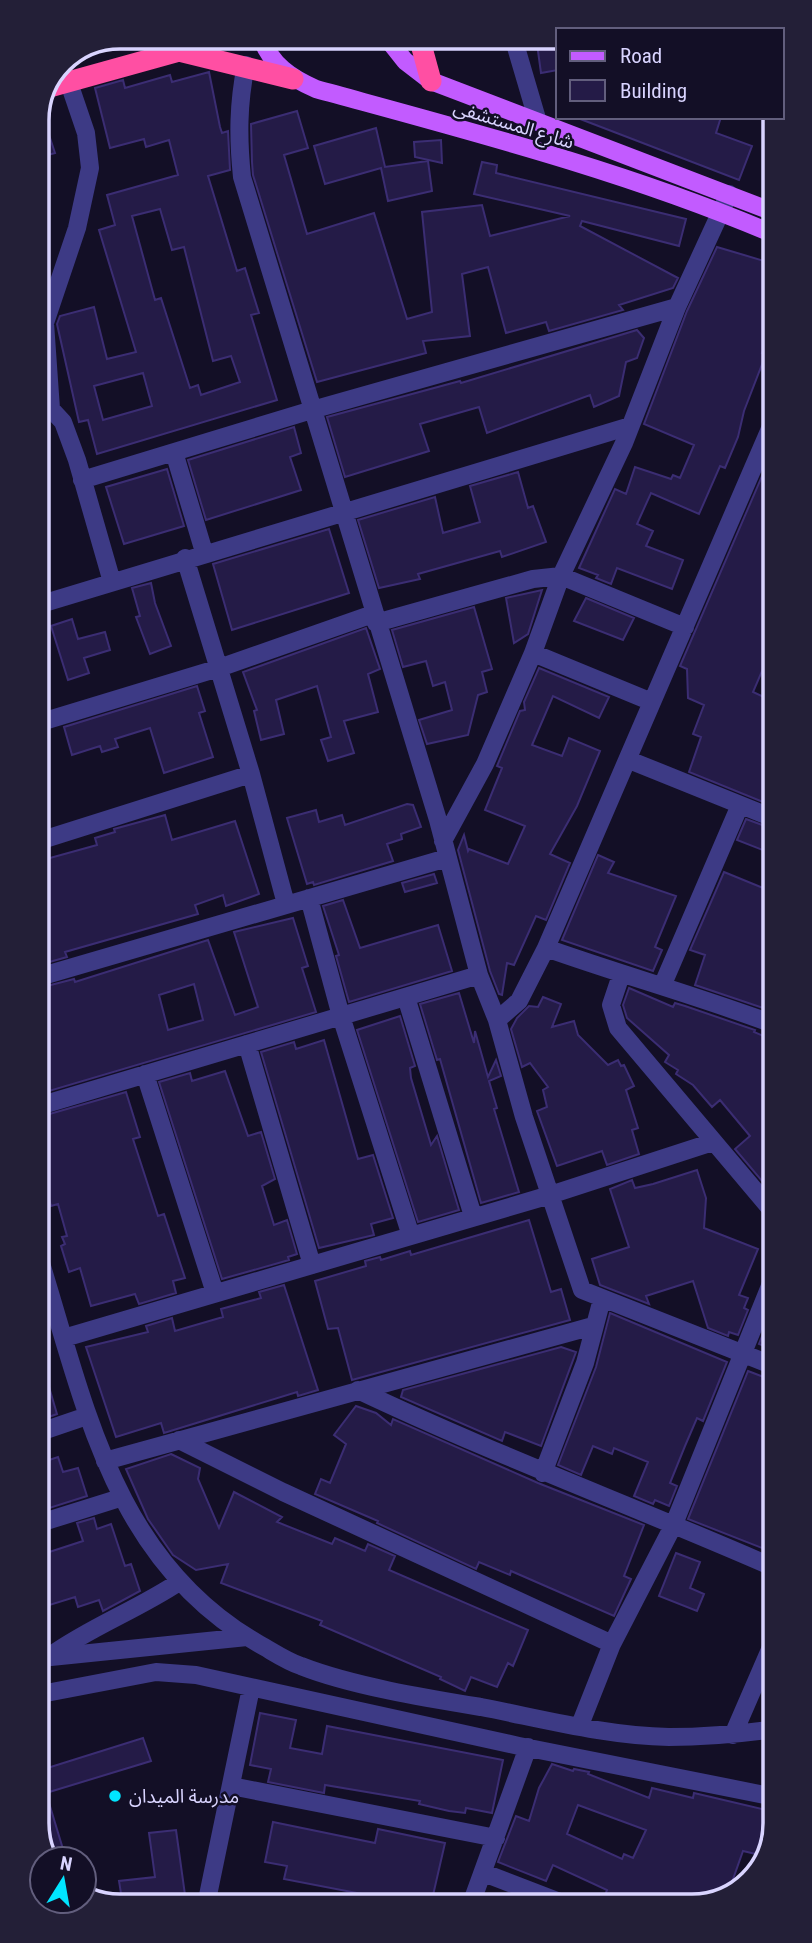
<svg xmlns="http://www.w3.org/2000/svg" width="812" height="1943" font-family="'Roboto Condensed','Noto Sans Arabic',sans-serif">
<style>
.building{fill:#241b47;stroke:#3b2d73;stroke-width:2;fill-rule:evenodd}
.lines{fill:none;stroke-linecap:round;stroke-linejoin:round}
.minor{stroke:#3d3a85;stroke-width:18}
.major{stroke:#c25bff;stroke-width:18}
.highway{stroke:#ff4fa3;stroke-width:21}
.poi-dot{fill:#00e5ff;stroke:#130f26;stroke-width:2.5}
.labels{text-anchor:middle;stroke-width:5;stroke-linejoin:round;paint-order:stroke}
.street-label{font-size:19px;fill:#d9d4ff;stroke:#130f26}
.poi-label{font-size:19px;fill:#d9d4ff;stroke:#130f26;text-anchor:start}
.rim{fill:none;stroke:#d9d4ff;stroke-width:3.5}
</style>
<rect width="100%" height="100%" fill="#130f26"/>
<path class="building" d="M558 42V70L541 73 537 44Z
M209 72 220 127 222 133 228 131 230 170 208 176 237 271 245 268 253 294 259 313 251 315 277 400 97 454 88 420 79 422 57 324 60 316 94 307 107 359 136 352 99 230 115 225 107 195 178 175 169 140 146 147 144 139 110 148 95 88 123 80 125 88 170 75 172 82ZM160 209 172 250 184 247 213 361 231 356 240 382 201 395 198 385 190 388 161 298 155 300 132 216ZM143 373 152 406 103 420 94 386Z
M40 108 55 153 37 158V115Z
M297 111 308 148 284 155 307 234 374 213 407 319 432 312 422 212 482 205 490 236 570 216 474 194 482 162 497 165 496 173 686 219 679 246 582 221 580 226 678 278 673 288 619 305 623 310 549 331 546 322 506 333 488 267 462 274 470 336 423 341 426 353 317 382 253 175 252 162 251 124Z
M575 117H721L716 133 752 146 739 180Z
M376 128 385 167 428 161 432 191 388 201 381 168 325 184 314 146Z
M441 140 442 163 415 157 414 142Z
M717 247 771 263 772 328 762 353 766 354 744 411 738 437 725 468 720 466 699 514 651 493 637 524 653 531 646 546 683 560 672 589 617 568 611 584 596 578 598 575 579 568 615 489 626 494 635 467 671 479 673 475 680 478 694 445 644 424 687 311Z
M637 330 644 338 637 358 626 362 619 396 594 407 590 395 487 433 479 407 420 424 429 451 345 477 327 417 460 381 461 383Z
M294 427 301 453 290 457 301 490 206 520 188 460Z
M772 453V648L753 692 772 701 773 806 689 772 701 737 693 734 704 705 688 698 687 669 680 666Z
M167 469 184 526 124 544 106 487Z
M518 472 528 508 533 506 546 542 502 557 500 551 418 574 420 579 379 588 358 520 435 497 443 533 480 522 470 486Z
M329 529 349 593 232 630 213 564Z
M151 583 155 603 171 646 150 654 136 617 140 616 132 588Z
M542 590 528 634 514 643 506 598Z
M586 598 634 618 623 640 574 621Z
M474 607 492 669 482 672 487 692 478 695 468 735 427 744 419 720 452 710 445 682 433 686 426 661 403 667 392 630Z
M72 619 78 639 105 632 110 650 84 658 89 673 68 680 51 626Z
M366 628 380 669 368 674 378 712 344 721 354 753 328 761 321 740 331 737 317 686 276 700 284 734 261 740 254 711 257 710 243 672Z
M539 668 609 697 599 718 553 696 532 745 562 756 569 738 600 751 577 806 550 854 570 863 546 920 536 916 514 965 507 963 502 995 499 994 490 971 458 850 464 835 468 851 469 849 508 864 525 826 485 810 502 768 497 766 520 711 525 710 524 702Z
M197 686 205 711 199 713 213 757 164 773 150 728 115 739 118 747 102 752 100 746 72 755 64 727Z
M407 804 413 805 421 827 401 834 402 839 387 844 393 861 314 885 313 882 307 884 287 818 316 810 319 822 342 815 345 825Z
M165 815 172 840 235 821 259 894 226 906 223 895 195 905 198 914 65 952 67 957 39 965V861L97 845 95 838 115 832 114 829Z
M746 819 773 829V854L737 840Z
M598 855 614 862 608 873 676 896 655 947 662 950 653 971 562 940Z
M724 872 773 892V980L763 1008 695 985 705 955 690 950Z
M434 874 437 883 405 892 402 883Z
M343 900 360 948 438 925 452 971 349 1002 336 956 339 955 323 906Z
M293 918 308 966 302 968 316 1012 39 1094V988L74 979 75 982 208 940 235 1015 258 1007 234 932ZM194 984 203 1020 168 1030 159 995Z
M629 988 673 1007 675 1003 685 1006 755 1030 754 1032 773 1040 774 1195 735 1149 750 1136 720 1100 712 1107 693 1085 676 1074 678 1070 665 1062 669 1055 627 1018 623 1005Z
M459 993 474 1043 475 1031 488 1077 496 1060 501 1076 489 1081 497 1108 494 1109 519 1192 481 1203 440 1059 437 1060 420 1004Z
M543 997 561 1004 552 1027 574 1021 578 1035 608 1065 618 1060 621 1066 624 1065 634 1086 626 1090 638 1128 632 1130 639 1154 607 1165 602 1151 557 1166 537 1111 547 1107 543 1090 548 1087 530 1063 522 1067 511 1029 517 1018 529 1006 538 1007Z
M400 1016 415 1066 410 1068 411 1078 431 1145 437 1136 459 1210 418 1222 357 1030Z
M324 1040 358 1159 373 1155 393 1218 371 1224 374 1235 319 1248 261 1052 294 1042 296 1049Z
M225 1071 248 1136 261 1132 275 1179 262 1186 274 1225 287 1220 297 1254 288 1257 289 1260 222 1279 159 1082 190 1073 192 1081Z
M126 1092 140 1137 133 1139 158 1216 164 1214 185 1278 173 1281 176 1293 139 1304 135 1294 91 1306 80 1268 69 1272 61 1246 65 1244 62 1237 67 1236 58 1204 51 1206 43 1177 46 1176 39 1156V1117Z
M697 1170 706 1198 704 1228 758 1249 739 1295 748 1298 744 1308 748 1310 738 1335 729 1332 728 1336 708 1328 693 1281 646 1296 649 1304 600 1285 592 1259 629 1247 610 1189 632 1180 635 1188 653 1184Z
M529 1220 551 1292 561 1289 570 1320 352 1380 338 1328 328 1329 315 1281 366 1266 365 1261 380 1257 381 1260 410 1251 411 1255Z
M284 1285 318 1390 298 1396 297 1392 164 1433 161 1423 116 1437 86 1347 148 1332 146 1326 172 1318 175 1331 223 1317 221 1309 261 1298 259 1292Z
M610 1313 727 1362 703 1421 697 1418 685 1446 670 1483 677 1486 669 1506 655 1500 653 1504 634 1496 648 1462 614 1448 612 1454 593 1446 581 1475 558 1465 596 1367Z
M769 1319 774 1321V1350L759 1344Z
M561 1347 576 1352 541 1446 505 1432 502 1441 401 1397 403 1390Z
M40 1370H44L57 1414 40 1420Z
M748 1371 774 1381V1423L764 1448 774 1453 775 1553 688 1519Z
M356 1406 376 1413 391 1425 393 1419 538 1483 644 1525 624 1576 631 1579 614 1616 511 1571 510 1575 479 1562 476 1569 377 1523 378 1521 315 1494 321 1479 330 1483 346 1444 334 1435Z
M171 1454 200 1468 198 1479 219 1528 234 1492 282 1517 277 1522 332 1544 335 1538 365 1551 368 1544 395 1556 389 1570 528 1630 513 1666 508 1663 497 1687 471 1677 465 1691 440 1679 441 1677 320 1625 322 1621 221 1583 228 1564 196 1570 173 1555 148 1519 126 1469Z
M58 1457 63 1472 78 1468 87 1496 40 1511V1463Z
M94 1518 97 1529 111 1524 125 1566 131 1564 140 1591 103 1611 99 1600 78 1607 75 1597 40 1608V1555L83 1541 77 1523Z
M676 1553 700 1562 690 1588 704 1594 697 1611 659 1596Z
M260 1713 296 1720 290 1748 322 1754 327 1726 503 1760 492 1813 466 1808 465 1813 449 1811 419 1804 420 1801 325 1785 324 1793 268 1782 271 1769 250 1765Z
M143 1738 151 1761 46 1793 66 1859H48L41 1849V1770Z
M552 1764 573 1771 574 1769 589 1772 588 1774 649 1798 652 1788 693 1798 694 1793 775 1812V1823L764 1856 743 1851 727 1896 718 1902 602 1903 607 1890 553 1865 546 1881 498 1862 516 1816 529 1821 539 1788ZM578 1805 646 1830 633 1858 624 1854 622 1859 567 1834Z
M273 1822 375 1843 378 1829 445 1843 431 1904H414L284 1879 287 1866 265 1862Z
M176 1830 186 1902 123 1906 119 1881 155 1877 149 1833Z"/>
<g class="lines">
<path class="minor" d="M513 37 538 122
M246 65C238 104 238 138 242 177L438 820 479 975 497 1020 524 1117 582 1290 774 1366
M68 80 86 133 90 168 77 228 45 323 51 409 63 422 77 460 112 582
M174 452 204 552
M82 480 312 410 677 307
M185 558 251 774 286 904
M38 605 630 426
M376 623 533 579 561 576 685 627
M533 653 652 702
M38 723 219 668 373 614
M629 760 773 818
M39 841 251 774
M443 841 485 764 533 653 561 576 624 443 677 307 729 194
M309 898 341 1016 411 1236
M546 948 772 424
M621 975 611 1005 618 1028 774 1213
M39 977 447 858
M663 984 740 805
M406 997 473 1216
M497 1020 519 1001 546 948C622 975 698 996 773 1024
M247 1044 312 1265
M145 1074 215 1293
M39 1106 479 975
M40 1260C85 1405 114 1562 259 1644 272 1651 286 1661 301 1666 352 1686 426 1698 481 1707 543 1719 607 1736 669 1737 705 1737 740 1734 775 1729
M64 1338 550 1195 713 1142
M358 1390C495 1455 636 1507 775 1568
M40 1432 87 1416
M179 1440 283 1492 612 1644
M105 1461 593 1326
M543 1473 585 1363 602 1299
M40 1523 120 1498
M50 1656C90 1627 137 1610 179 1582
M41 1658 247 1637
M41 1694 156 1672 196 1675 519 1746 775 1797
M580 1725 612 1644 674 1524 774 1276
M733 1735 775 1638
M231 1786 496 1838
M484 1873 562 1903
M471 1904 528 1747
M206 1905 251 1688"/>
<path class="major" d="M261 37C271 65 291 78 316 89 469 131 625 171 771 233
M386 37 405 61 431 81 771 211"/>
<path class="highway" d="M419 37 431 81
M183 52 293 79
M50 87 230 37"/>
</g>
<circle class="poi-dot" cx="115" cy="1796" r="7"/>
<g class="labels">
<g class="street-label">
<text transform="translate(514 124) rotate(17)" y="7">شارع المستشفى</text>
</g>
<g class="poi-label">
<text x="129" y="1803">مدرسة الميدان</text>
</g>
</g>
<path d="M0 0H812V1943H0ZM120 49H692A71 71 0 0 1 763 120V1823A71 71 0 0 1 692 1894H120A71 71 0 0 1 49 1823V120A71 71 0 0 1 120 49Z" fill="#231f37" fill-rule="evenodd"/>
<path class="rim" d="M120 49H692A71 71 0 0 1 763 120V1823A71 71 0 0 1 692 1894H120A71 71 0 0 1 49 1823V120A71 71 0 0 1 120 49Z"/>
<rect x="556" y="28" width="228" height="91" fill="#130f26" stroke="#625e7d" stroke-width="2"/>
<rect x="570" y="51" width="35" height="10" fill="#c25bff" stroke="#625e7d" stroke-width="2"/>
<text x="620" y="63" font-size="21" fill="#d9d4ff">Road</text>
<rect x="570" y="80" width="35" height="21" fill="#241b47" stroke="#625e7d" stroke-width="2"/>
<text x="620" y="98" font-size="21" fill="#d9d4ff">Building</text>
<g transform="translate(63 1880) rotate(11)"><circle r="33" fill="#130f26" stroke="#625e7d" stroke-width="2"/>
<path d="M0-5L12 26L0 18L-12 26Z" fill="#00e5ff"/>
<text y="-10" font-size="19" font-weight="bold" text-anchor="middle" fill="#d9d4ff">N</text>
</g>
</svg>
